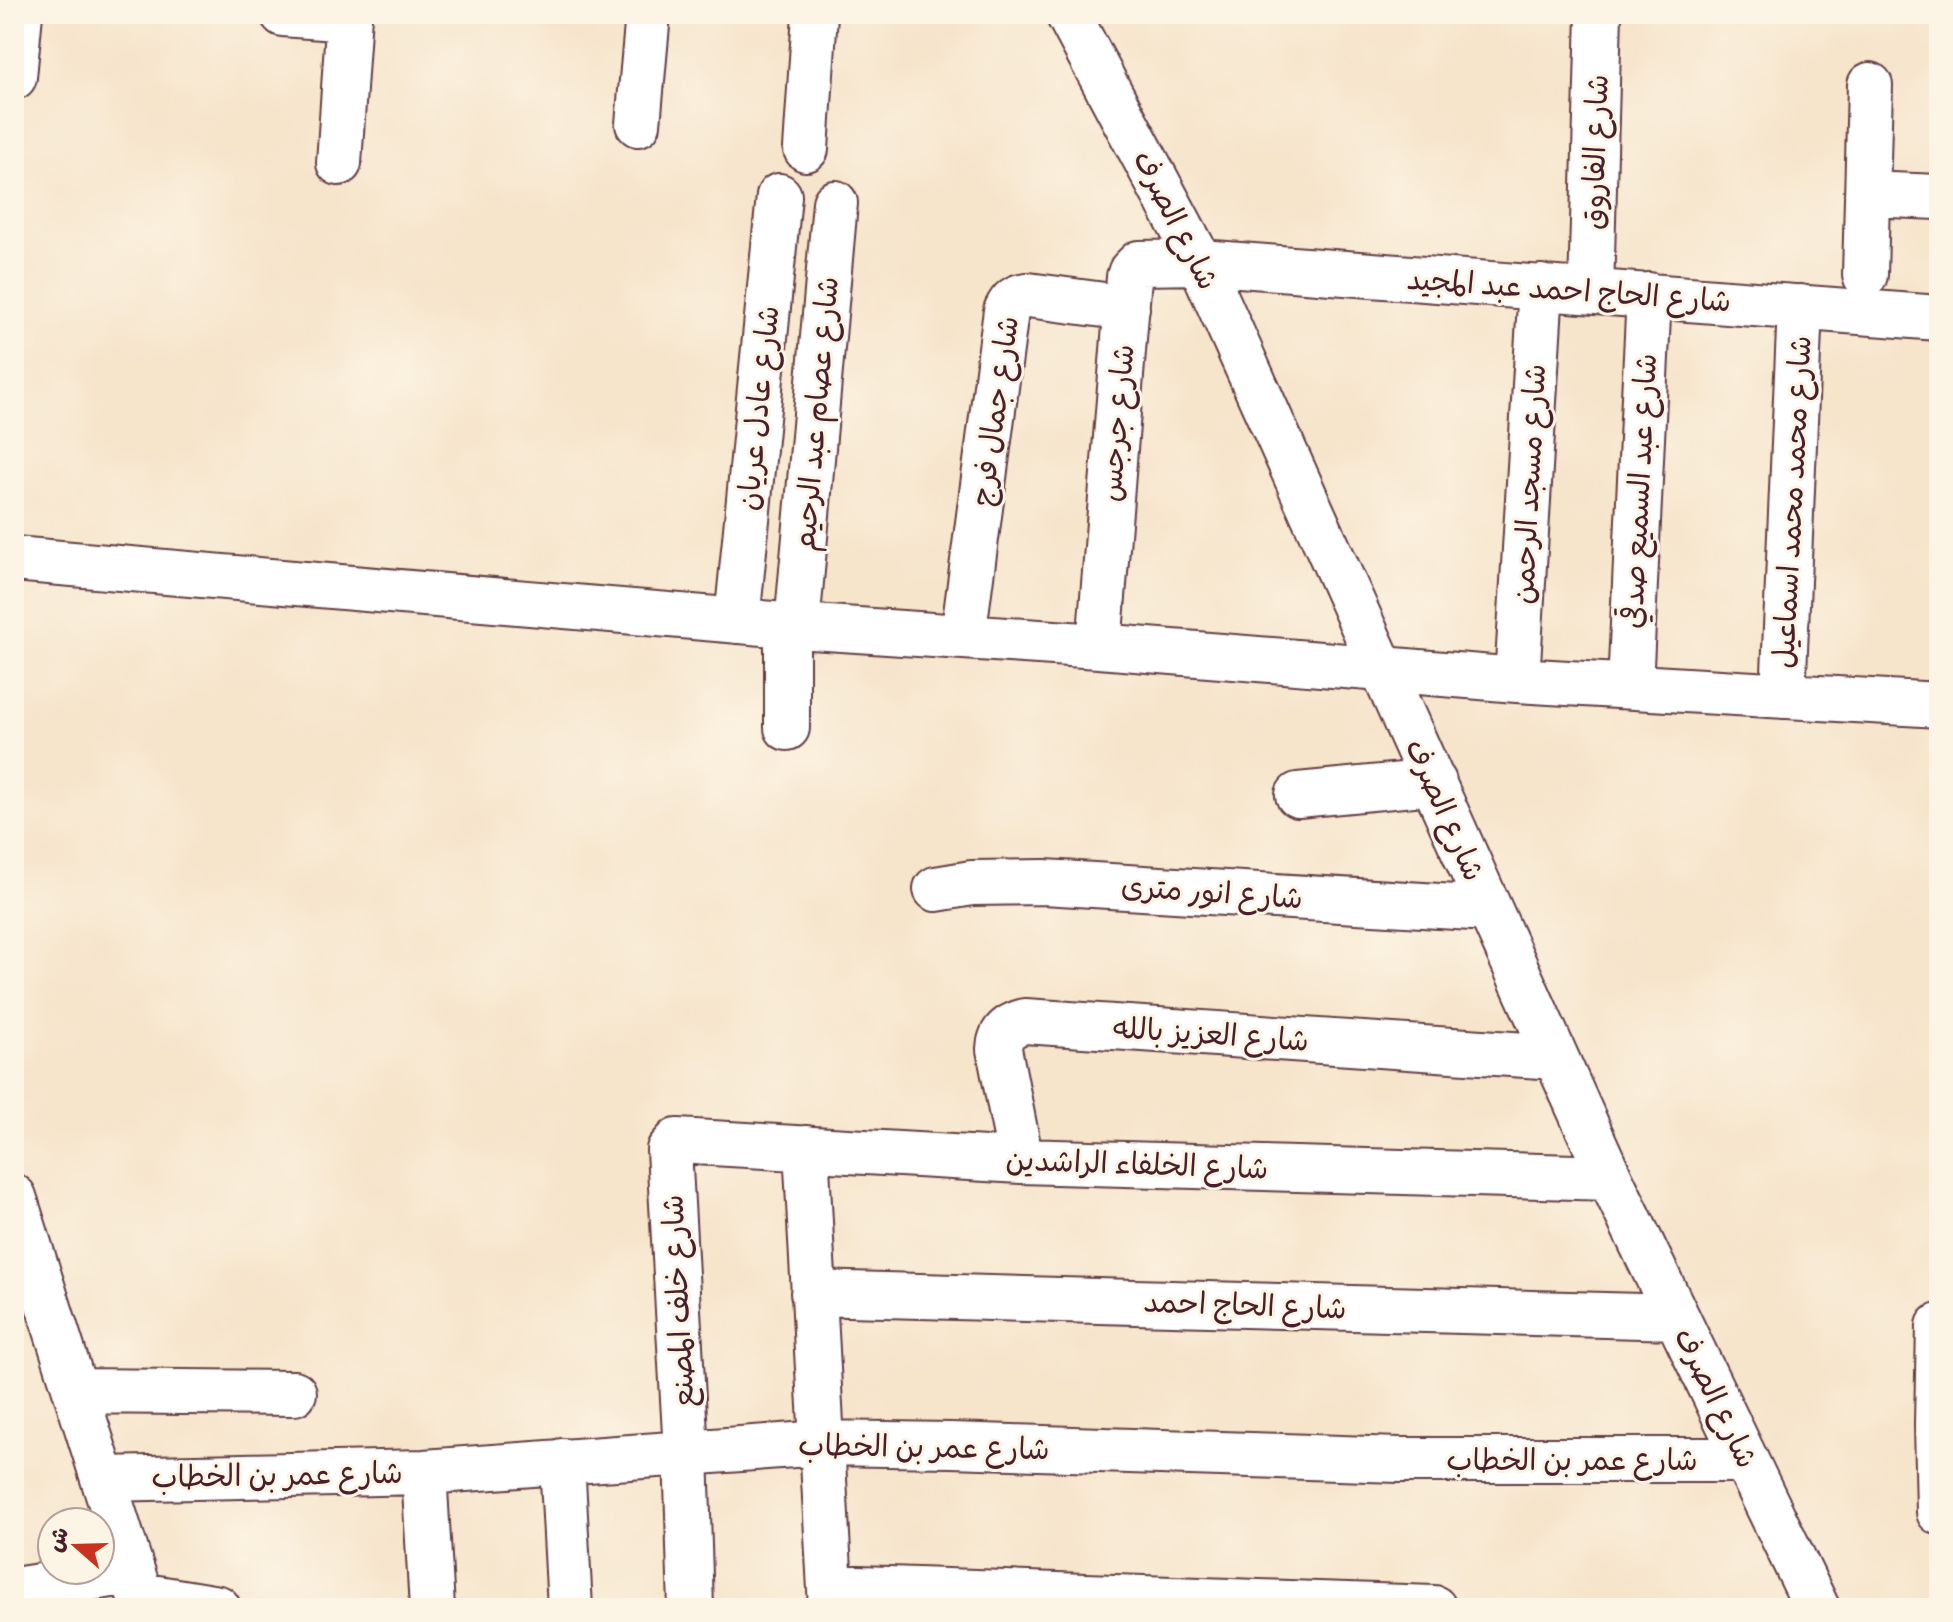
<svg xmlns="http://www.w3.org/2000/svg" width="1953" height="1622" font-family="Itim,'Playpen Sans Arabic',sans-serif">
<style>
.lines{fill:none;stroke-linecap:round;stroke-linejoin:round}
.minor-casing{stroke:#643d43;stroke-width:48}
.minor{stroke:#fff;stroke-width:44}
.labels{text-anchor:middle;stroke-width:6;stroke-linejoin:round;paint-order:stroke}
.street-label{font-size:30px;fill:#4a1f2b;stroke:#fcf5e5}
</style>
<rect width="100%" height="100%" fill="#fcf5e5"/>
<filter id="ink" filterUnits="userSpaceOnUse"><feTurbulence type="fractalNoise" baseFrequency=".0125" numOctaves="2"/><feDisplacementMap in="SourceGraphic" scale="16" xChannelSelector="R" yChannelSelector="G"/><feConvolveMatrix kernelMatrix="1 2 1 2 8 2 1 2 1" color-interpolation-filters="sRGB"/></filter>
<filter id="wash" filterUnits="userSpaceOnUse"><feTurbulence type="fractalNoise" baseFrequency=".006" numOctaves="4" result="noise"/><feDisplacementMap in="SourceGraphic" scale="32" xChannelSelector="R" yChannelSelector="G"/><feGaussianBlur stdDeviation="1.8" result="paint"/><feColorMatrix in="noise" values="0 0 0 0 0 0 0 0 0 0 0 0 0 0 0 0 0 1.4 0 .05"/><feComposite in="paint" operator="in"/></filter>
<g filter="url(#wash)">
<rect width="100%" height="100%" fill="#f6e4cb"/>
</g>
<g filter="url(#ink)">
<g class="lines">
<defs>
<path id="minor" d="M283 14 349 19
M1068 14 1200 262 1610 1178 1817 1608
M14 77 20 14
M638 124 648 14
M806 149 815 14
M339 163 349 14
M1867 194 1939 197
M1865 275 1870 85
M1591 291 1599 14
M14 559 797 626 1099 646 1517 680 1939 705
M737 621 779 196
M797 626 835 203
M963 637 1006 311C1011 300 1016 296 1028 295L1127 308
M1099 646 1129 277 1131 271 1139 263 1200 262 1939 318
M1517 680 1541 287
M1630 686 1649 295
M1783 696 1800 307
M787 728V625
M1298 795 1434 782
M936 889 972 883 1044 882 1489 909
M806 1148 831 1608
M1021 1161 999 1049C1000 1032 1009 1025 1025 1021L1555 1057
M14 1197 144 1608
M813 1293 1677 1317
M1939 1326 1937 1424 1939 1512
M76 1391 294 1393
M562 1461 570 1608
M424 1472 432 1608
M104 1479 424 1472 822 1443 951 1445 1399 1460H1746
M830 1587 1434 1608
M14 1590 131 1572
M139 1595 218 1608
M691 1608 686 1452 669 1150 677 1141 1021 1161 1610 1178"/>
</defs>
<use href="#minor" class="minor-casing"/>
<use href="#minor" class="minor"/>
</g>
</g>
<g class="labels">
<g class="street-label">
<text transform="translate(1595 152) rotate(-88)" y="10">شارع الفاروق</text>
<text transform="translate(1176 220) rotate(63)" y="10">شارع الصرف</text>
<text transform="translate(1569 290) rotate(4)" y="10">شارع الحاج احمد عبد المجيد</text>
<text transform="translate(758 408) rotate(-84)" y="10">شارع عادل عريان</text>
<text transform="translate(995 411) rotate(-82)" y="10">شارع جمال فرج</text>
<text transform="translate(816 414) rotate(-85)" y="10">شارع عصام عبد الرحيم</text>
<text transform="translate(1117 423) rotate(-85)" y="10">شارع جرجس</text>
<text transform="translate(1529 484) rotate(-87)" y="10">شارع مسجد الرحمن</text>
<text transform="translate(1639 491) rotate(-87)" y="10">شارع عبد السميع صدقي</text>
<text transform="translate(1792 502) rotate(-87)" y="10">شارع محمد محمد اسماعيل</text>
<text transform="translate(1445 810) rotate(66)" y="10">شارع الصرف</text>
<text transform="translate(1212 892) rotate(4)" y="10">شارع انور مترى</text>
<text transform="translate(1211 1034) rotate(4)" y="10">شارع العزيز بالله</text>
<text transform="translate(1137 1164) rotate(2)" y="10">شارع الخلفاء الراشدين</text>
<text transform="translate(678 1301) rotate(-93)" y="10">شارع خلف المصنع</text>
<text transform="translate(1245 1305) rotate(2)" y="10">شارع الحاج احمد</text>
<text transform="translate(1716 1398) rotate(64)" y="10">شارع الصرف</text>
<text transform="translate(924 1447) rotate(1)" y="10">شارع عمر بن الخطاب</text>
<text x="1572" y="1470">شارع عمر بن الخطاب</text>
<text transform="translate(277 1475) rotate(-1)" y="10">شارع عمر بن الخطاب</text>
</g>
</g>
<rect width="1953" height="1622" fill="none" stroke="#fcf5e5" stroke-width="48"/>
<g transform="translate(76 1546) rotate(290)"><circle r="38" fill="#fcf5e5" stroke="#b59f9b" stroke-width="2"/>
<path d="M0-6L14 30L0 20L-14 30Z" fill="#c8321e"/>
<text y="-12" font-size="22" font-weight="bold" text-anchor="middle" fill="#4a1f2b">ش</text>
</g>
</svg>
